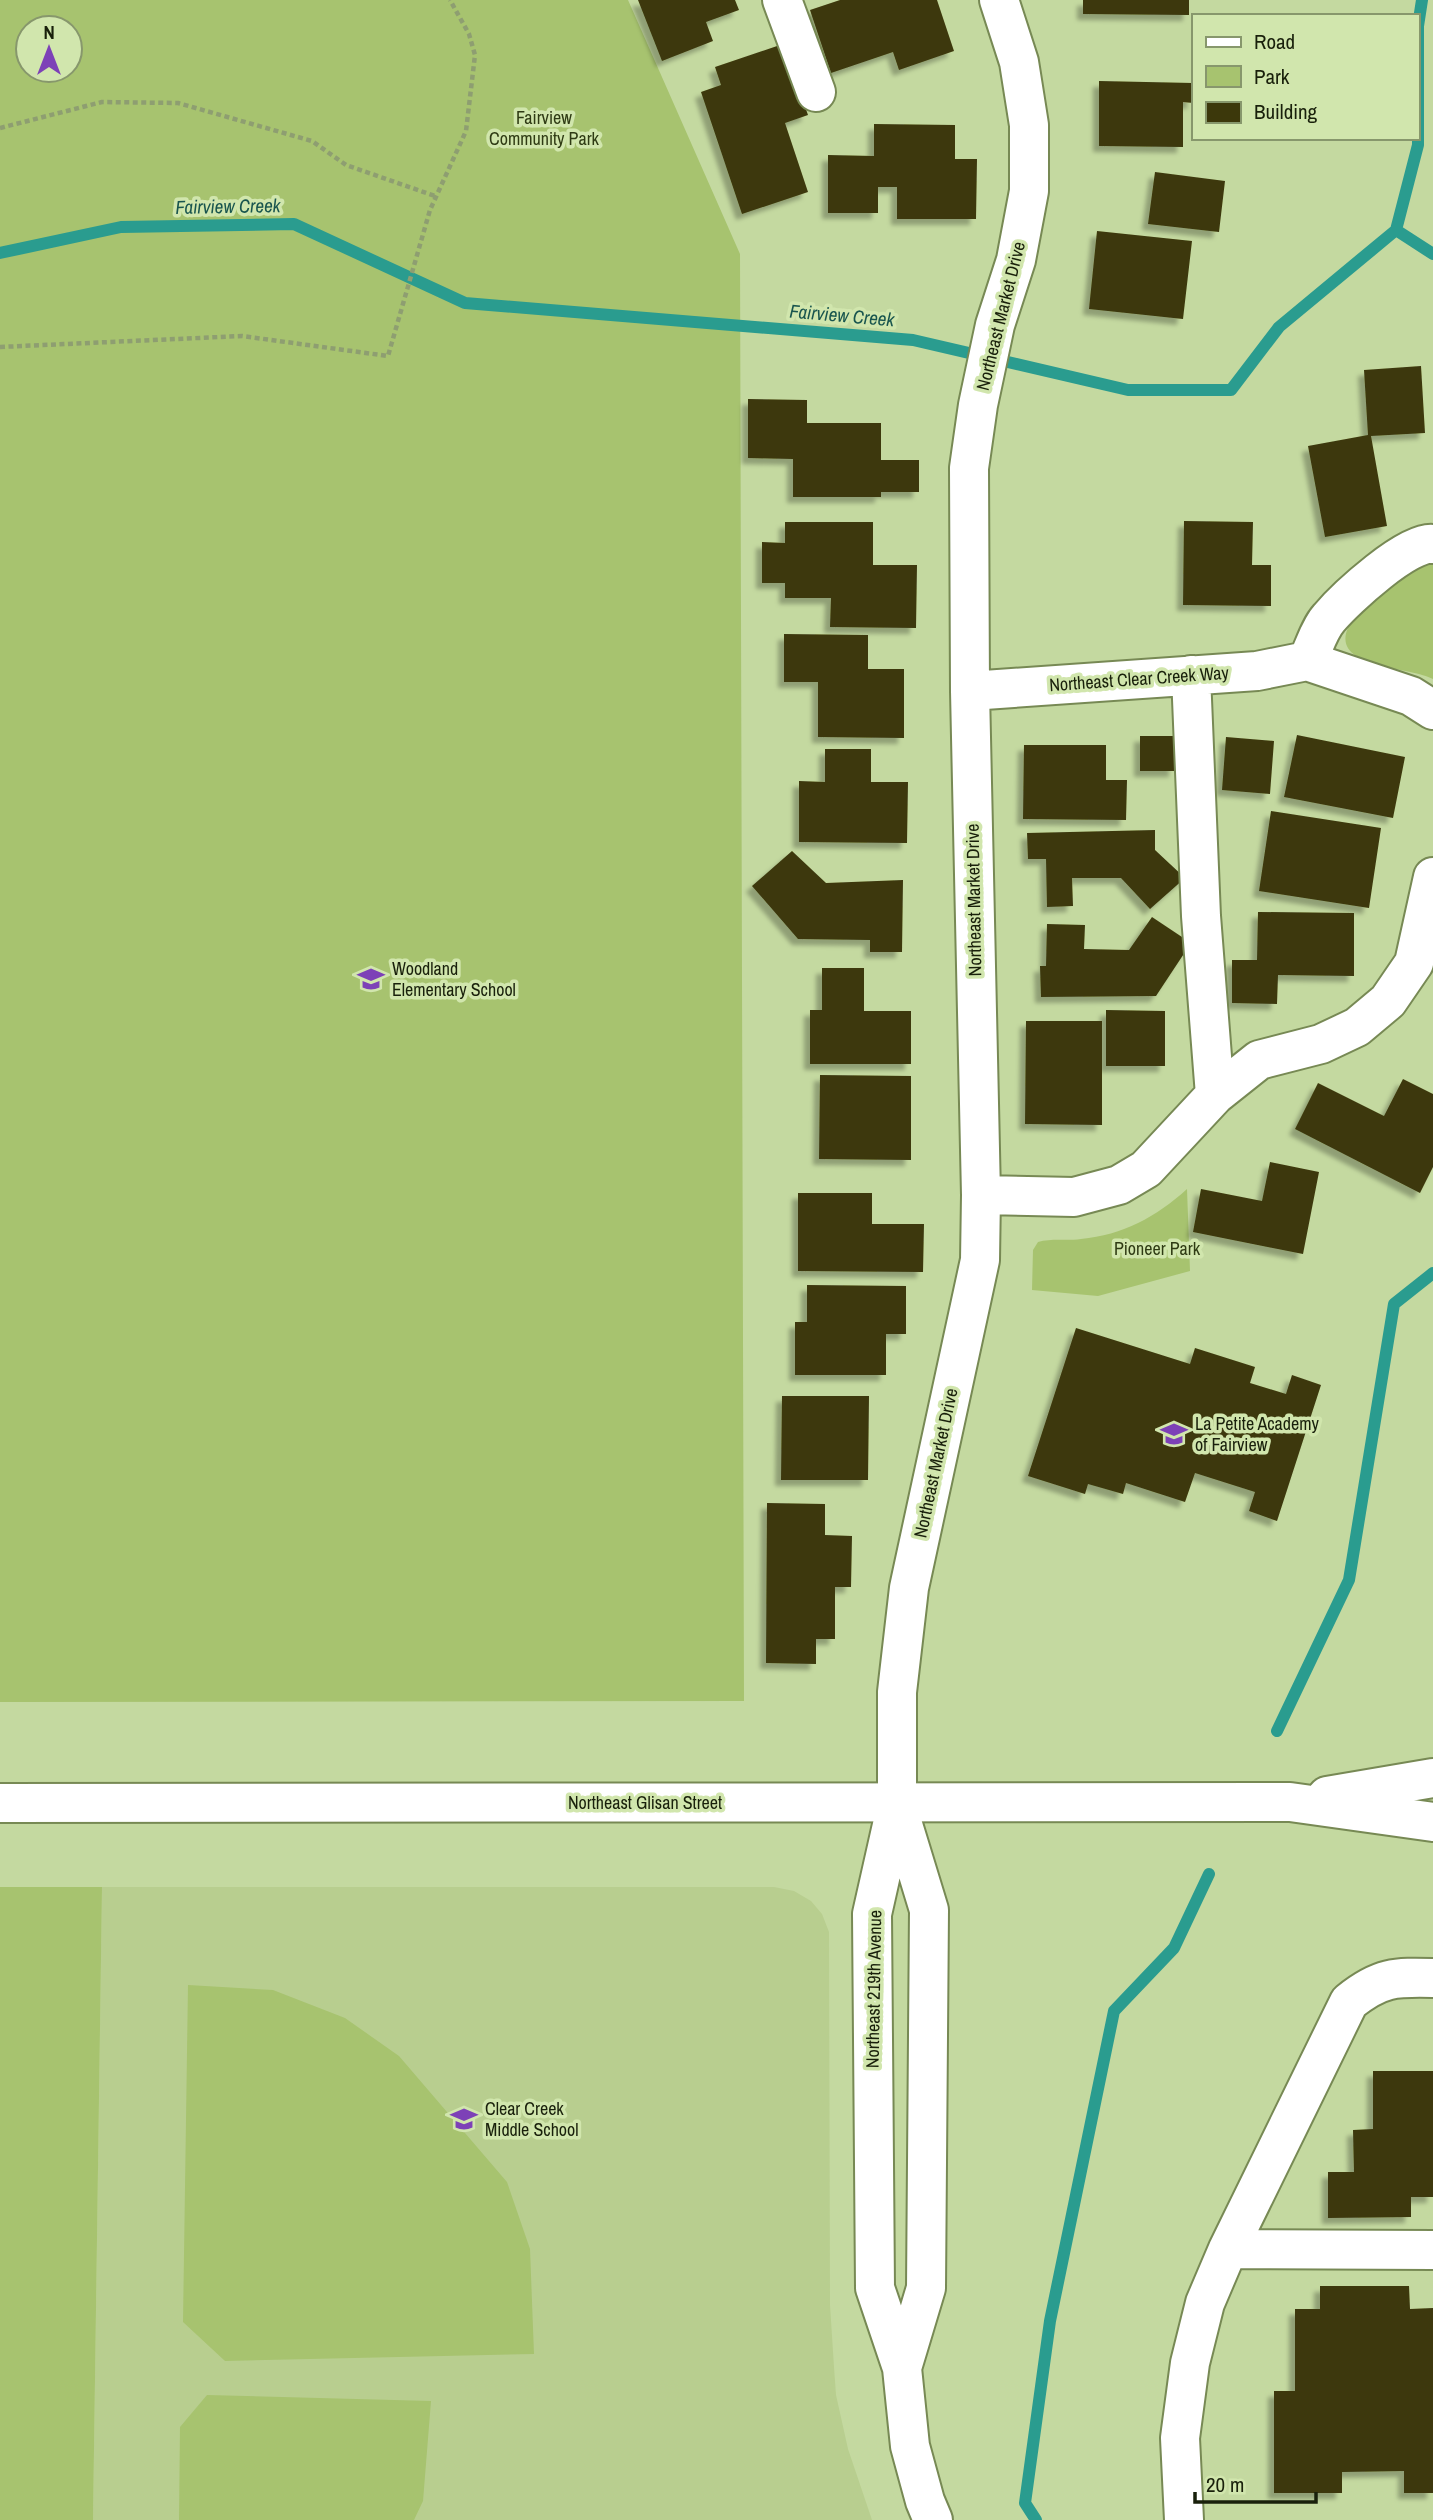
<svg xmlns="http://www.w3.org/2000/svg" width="1433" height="2520" font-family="'Archivo Narrow',sans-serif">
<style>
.built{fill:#b8ce8f}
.green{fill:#a7c36f;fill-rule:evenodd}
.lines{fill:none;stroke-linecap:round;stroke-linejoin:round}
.stream{stroke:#2a9c8f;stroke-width:12}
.building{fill:#3c380b;filter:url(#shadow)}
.minor-casing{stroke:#778954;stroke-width:42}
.major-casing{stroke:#778954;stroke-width:42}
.path{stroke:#8e9e71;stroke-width:4.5;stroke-dasharray:5 3.5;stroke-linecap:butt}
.minor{stroke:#fff;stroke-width:38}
.major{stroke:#fff;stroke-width:38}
.labels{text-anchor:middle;stroke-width:7;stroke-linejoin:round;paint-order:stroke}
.park-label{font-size:18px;fill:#2f3b14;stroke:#d1e6ad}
.street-label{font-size:18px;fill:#19200b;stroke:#d1e6ad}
.poi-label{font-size:18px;fill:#19200b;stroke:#d1e6ad;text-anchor:start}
.water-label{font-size:19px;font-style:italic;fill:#19554e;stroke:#d1e6ad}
</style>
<defs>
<filter id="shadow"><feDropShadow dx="-6" dy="6" stdDeviation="2" flood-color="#0004"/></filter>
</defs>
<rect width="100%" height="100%" fill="#c4d9a0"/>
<path class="built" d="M102 1887H774L794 1891 811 1901 822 1914 829 1932 830 2305 834 2367 836 2395 848 2449 872 2520H93Z"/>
<path class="green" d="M0 0H628L740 254 744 1701 0 1702ZM28 28H70V70H28Z
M1433 559V679C1407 665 1316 669 1355 616L1420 563Z
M1187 1189 1190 1271 1098 1296 1032 1290 1033 1250 1038 1242C1051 1238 1067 1241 1081 1239 1123 1235 1156 1217 1187 1189Z
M0 1887H102L93 2520H0Z
M188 1985 273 1990 345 2018 399 2056 507 2182 530 2249 534 2354 225 2361 183 2322Z
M207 2395 431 2401 423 2501 414 2520H179L180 2427Z"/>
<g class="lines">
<path class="stream" d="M1396 230 1433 254
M0 253 121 227 294 224 465 303 913 340 1128 390H1231L1279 327 1396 230 1418 145V26L1422 0
M1277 1731 1349 1580 1394 1304 1433 1273
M1036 2520 1025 2503 1050 2321 1114 2011 1174 1948 1209 1874"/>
</g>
<path class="building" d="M638 0H735L739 10 706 22 713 41 662 61Z
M840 0H937L954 51 899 70 893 52 831 73 810 10Z
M1083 0H1189V15L1083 14Z
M783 44 808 115 785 123 808 192 742 214 701 92 721 85 715 67Z
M1099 81 1193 83V103L1183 102V147L1099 146Z
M874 124 955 125V159H977L976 219H897V187H878V213H828V155L874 156Z
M1155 172 1225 181 1219 232 1148 224Z
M1097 231 1192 241 1183 319 1089 309Z
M1421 366 1425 433 1371 436 1387 526 1325 537 1308 446 1368 435 1364 370Z
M748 399 807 400V423H881V460H919V492H881V497H793V459L748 458Z
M1184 521 1253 522 1252 565H1271V606L1183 605Z
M785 522H873V565H917L916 628 830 627 831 598H785V583H762V542L785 543Z
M784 634 868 635V669H904V738L818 737V682H784Z
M1297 735 1405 757 1393 818 1284 797Z
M1140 736H1175V771H1140Z
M1226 737 1274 741 1270 794 1222 790Z
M1024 745H1106V780H1127L1126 820 1023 819Z
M825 749H871V782H908L907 843 799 842V781L825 782Z
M1271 811 1381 828 1369 908 1259 891Z
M1155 830V850L1185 878 1150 909 1121 878H1072L1073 906 1047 907 1046 859H1028L1027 833Z
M792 851 826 883 903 880 902 952H870V940L798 939 752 886Z
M1258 912 1354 913V976L1278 975 1277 1004 1232 1003V960H1257Z
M1152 917 1191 943 1156 996 1041 997 1040 966H1046L1047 924 1085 925 1084 949 1129 950Z
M822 968H864V1011H911V1064H810V1010H822Z
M1106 1010 1165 1011V1066H1106Z
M1026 1021H1102V1125L1025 1124Z
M820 1075 911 1076V1160L819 1159Z
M1403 1079 1433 1094V1167L1420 1193 1295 1129 1318 1083 1384 1116Z
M1270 1162 1319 1172 1303 1254 1193 1232 1201 1189 1262 1201Z
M798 1193H872V1224H924L923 1272 798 1271Z
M807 1285 906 1286V1334H886V1375H795V1322H807Z
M1076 1328 1190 1364 1195 1348 1255 1367 1250 1383 1286 1394 1292 1375 1321 1385 1277 1521 1249 1511 1255 1492 1195 1473 1185 1502 1126 1483 1123 1494 1088 1484 1085 1494 1028 1476Z
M782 1396H869L868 1480H781Z
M767 1503 825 1504V1535L852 1536 851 1587H835V1639H816V1664L766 1663Z
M1373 2071H1433V2197H1411V2217L1328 2218V2172H1354L1353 2130 1373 2129Z
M1320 2286H1409L1410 2309 1433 2308V2493H1404V2471L1342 2472V2493H1274V2391H1295V2309H1320Z"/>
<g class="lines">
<defs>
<path id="minor" d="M782 0 816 92
M1307 661C1314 648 1319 629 1329 618 1346 598 1409 540 1433 544
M1191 675 1201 916 1215 1095
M970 691 1257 671 1307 661 1411 696 1433 710
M981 1195 1074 1197 1119 1185 1146 1169 1215 1095 1259 1060 1321 1044 1357 1027 1388 1001 1414 963 1433 877
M897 1805 929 1910 926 2288 902 2368
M1228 2249 1349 2002C1380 1977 1395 1977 1433 1978
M933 2520 925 2501 910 2446 902 2368 875 2288 872 1914 897 1803V1692L909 1588 980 1260 981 1195 970 691 969 468 978 405 995 325 1016 260 1029 191V125L1019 62 999 0
M1184 2520 1180 2438 1190 2363 1205 2303 1228 2249 1433 2250"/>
<path id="major" d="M1327 1796 1433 1778
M0 1803 1290 1802 1433 1822"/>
</defs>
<use href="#minor" class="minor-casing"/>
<use href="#major" class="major-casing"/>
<path class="path" d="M0 128 102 102 178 103 312 141 346 165 435 196
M0 347 242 336 388 356 430 210 466 131 475 55 469 34 450 0"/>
<use href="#minor" class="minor"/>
<use href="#major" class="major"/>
</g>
<defs>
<symbol id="school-bare" viewBox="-9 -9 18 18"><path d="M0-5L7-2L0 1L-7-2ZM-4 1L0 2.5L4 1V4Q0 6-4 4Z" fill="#7d41b7" stroke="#d1e6ad" stroke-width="2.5" paint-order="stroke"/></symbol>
</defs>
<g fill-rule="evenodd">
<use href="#school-bare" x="352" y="960" width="38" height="38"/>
<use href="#school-bare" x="1155" y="1415" width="38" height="38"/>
<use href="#school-bare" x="445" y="2100" width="38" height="38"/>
</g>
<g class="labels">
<g class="park-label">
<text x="544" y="124">Fairview<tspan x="544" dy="21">Community Park</tspan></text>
<text x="1157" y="1255">Pioneer Park</text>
</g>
<g class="street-label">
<text transform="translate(1001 316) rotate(-76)" y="6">Northeast Market Drive</text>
<text transform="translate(1139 679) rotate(-4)" y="6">Northeast Clear Creek Way</text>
<text transform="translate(974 900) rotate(-91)" y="6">Northeast Market Drive</text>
<text transform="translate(936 1463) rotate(-78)" y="6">Northeast Market Drive</text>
<text x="645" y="1809">Northeast Glisan Street</text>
<text transform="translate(874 1989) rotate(-89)" y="6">Northeast 219th Avenue</text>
</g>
<g class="poi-label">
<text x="392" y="975">Woodland<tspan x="392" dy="21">Elementary School</tspan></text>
<text x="1195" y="1430">La Petite Academy<tspan x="1195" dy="21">of Fairview</tspan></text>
<text x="485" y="2115">Clear Creek<tspan x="485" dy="21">Middle School</tspan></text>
</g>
<g class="water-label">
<text transform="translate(228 206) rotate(-1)" y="7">Fairview Creek</text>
<text transform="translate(842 315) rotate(5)" y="7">Fairview Creek</text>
</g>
</g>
<rect x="1192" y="14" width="228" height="126" fill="#d1e6ad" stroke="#87976c" stroke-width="2"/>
<rect x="1206" y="37" width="35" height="10" fill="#ffffff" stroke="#87976c" stroke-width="2"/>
<text x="1254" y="49" font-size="21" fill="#19200b">Road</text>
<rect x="1206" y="66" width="35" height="21" fill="#a7c36f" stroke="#87976c" stroke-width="2"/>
<text x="1254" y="84" font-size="21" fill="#19200b">Park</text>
<rect x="1206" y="102" width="35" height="21" fill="#3c380b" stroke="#87976c" stroke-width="2"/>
<text x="1254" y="119" font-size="21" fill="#19200b">Building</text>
<g transform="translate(49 49)"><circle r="33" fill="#d1e6ad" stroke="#87976c" stroke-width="2"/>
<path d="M0-5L12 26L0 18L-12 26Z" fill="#7d41b7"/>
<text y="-10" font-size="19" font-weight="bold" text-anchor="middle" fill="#19200b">N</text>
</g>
<path d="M1195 2492v10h121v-10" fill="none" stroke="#19200b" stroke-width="3.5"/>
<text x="1206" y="2492" font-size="21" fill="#19200b" stroke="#d1e6ad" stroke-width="5" paint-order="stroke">20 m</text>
</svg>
